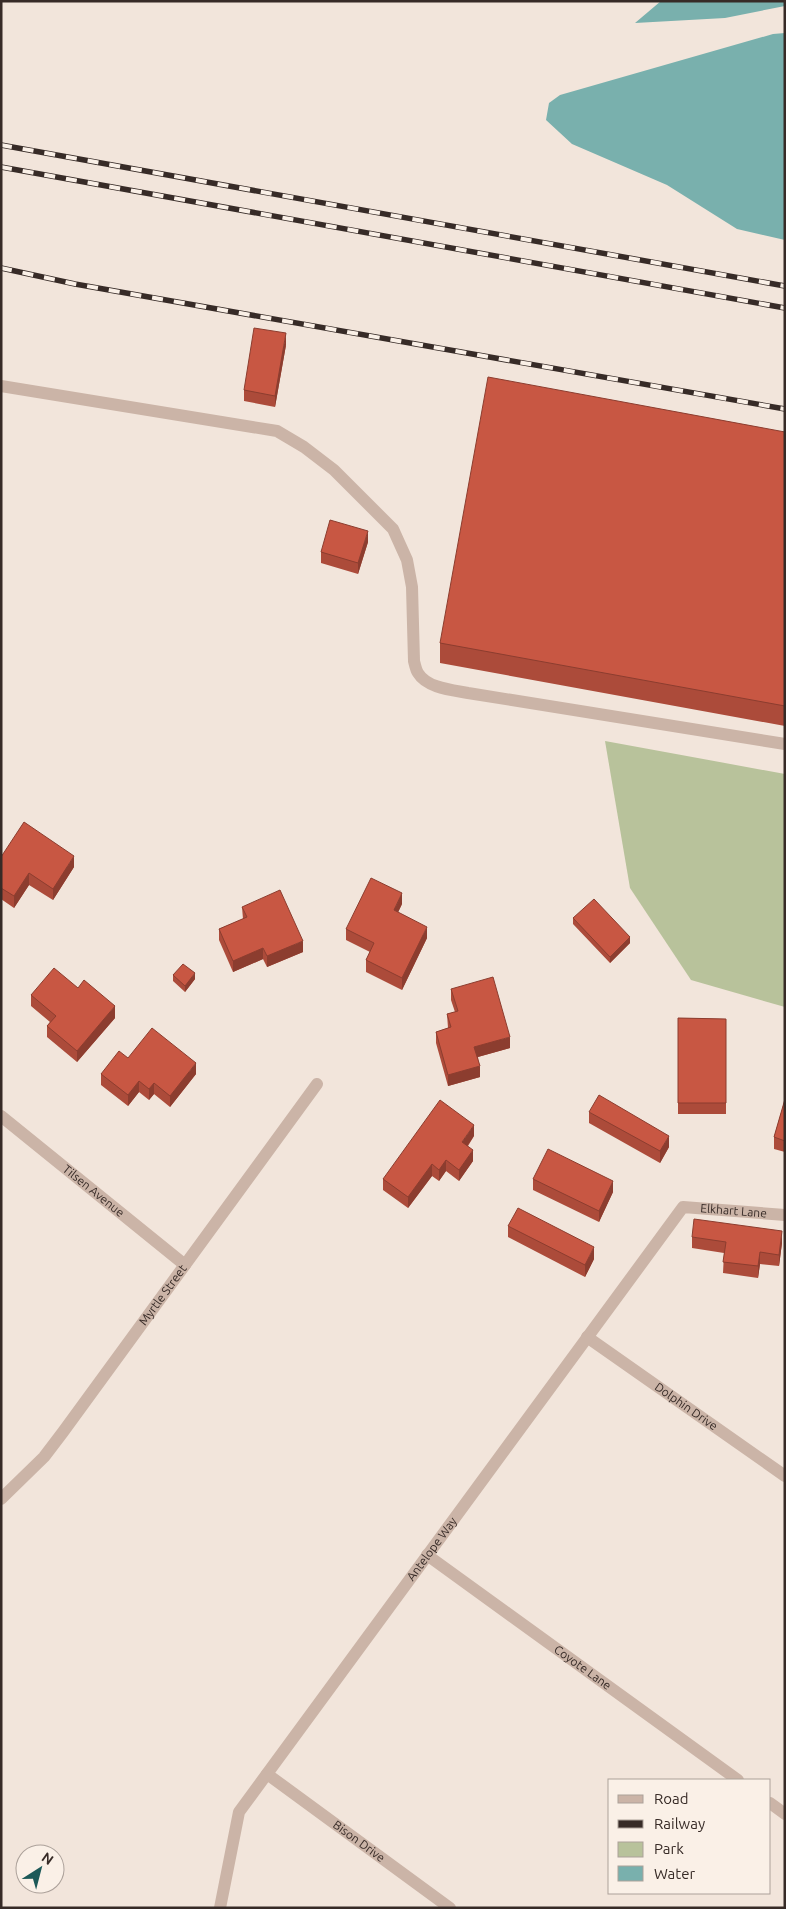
<svg xmlns="http://www.w3.org/2000/svg" width="786" height="1909" font-family="Ubuntu,sans-serif">
<style>
.green{fill:#b8c29b}
.water{fill:#79b0ad}
.lines{fill:none;stroke-linecap:round;stroke-linejoin:round}
.lane{stroke:#cbb4a7;stroke-width:12}
.street{stroke:#cbb4a7;stroke-width:12}
.rail-casing{stroke:#372b27;stroke-width:5.5}
.rail{stroke:#faf0e7;stroke-width:4;stroke-dasharray:11;stroke-linecap:butt}
.wall{fill:#ac4b3a}
.shaded-wall{fill:#8c3d2f}
.building{fill:#c85743;stroke:#8c3d2f}
.labels{text-anchor:middle;stroke-width:5;stroke-linejoin:round;paint-order:stroke}
.street-label{font-size:12px;fill:#372b27;stroke:#faf0e7}
</style>
<rect width="100%" height="100%" fill="#f2e5db"/>
<path class="green" d="M605 741 785 774V1007L691 980 630 888Z"/>
<path class="water" d="M661 1H785V6L725 18 635 23Z
M785 33V240L737 229 667 185 572 144 546 120 549 103 560 95 773 34Z"/>
<g class="lines">
<path class="lane" d="M1 386 277 431 304 447 334 470 393 529 407 560 412 587 414 661C415 665 416 670 418 673 427 688 452 690 468 693L785 744"/>
<g class="street">
<path id="s1" d="M1 1116 185 1265"/>
<path id="s2" d="M587 1337 785 1476"/>
<path id="s3" d="M1 1499 44 1457 63 1432 317 1084"/>
<path id="s4" d="M427 1555 738 1780"/>
<path id="s5" d="M267 1774 450 1908"/>
<path d="M770 1803 785 1814"/>
<path id="s6" d="M220 1908 239 1812 683 1207 785 1215"/>
</g>
<defs>
<path id="rail" d="M1 145 785 286
M1 167 785 308
M1 268 75 284 785 409"/>
</defs>
<use href="#rail" class="rail-casing"/>
<use href="#rail" class="rail"/>
</g>
<path class="wall" d="M286 345 275 407 244 401V390Z
M785 432V726L440 663V643Z
M368 542 358 574 321 563V552Z
M1 857 74 867 53 900 29 885 14 908 1 899Z
M402 904 398 912 427 938 402 990 366 972V960L370 952 346 940V929Z
M242 907 303 952 267 967 263 959 233 972 219 940V929L243 919Z
M573 918 630 943 610 963 573 924Z
M173 975 195 979 185 992 173 981Z
M78 988 115 1018 77 1062 47 1037V1026L50 1022 31 1006V995Z
M451 989 510 1048 478 1057 480 1077 448 1086 436 1043V1032L448 1028 447 1014 455 1012 451 1000Z
M678 1018 726 1019V1114H678Z
M128 1058 196 1074 170 1107 154 1094 149 1100 139 1092 128 1106 101 1085V1074Z
M785 1099V1152L774 1149V1137Z
M589 1112 669 1147 660 1163 589 1123Z
M474 1136 468 1146 473 1161 459 1181 446 1171 439 1181 432 1176 408 1208 383 1190V1179Z
M533 1179 613 1192 599 1222 533 1190Z
M508 1226 594 1259 585 1277 508 1237Z
M692 1237 782 1243 779 1266 760 1264 758 1278 723 1273 724 1253 692 1248Z"/>
<path class="shaded-wall" d="M286 333V345L275 407V396Z
M368 531V542L358 574V563Z
M74 856V867L53 900V889Z
M29 873V885L14 908V896Z
M402 893V904L394 921V910Z
M427 927V938L402 990V978Z
M630 937V943L610 963V957Z
M303 941V952L267 967V956Z
M263 948V959L233 972V961Z
M195 973V979L185 992V986Z
M115 1006V1018L77 1062V1051Z
M510 1037V1048L474 1058V1047Z
M196 1063V1074L170 1107V1096Z
M480 1066V1077L448 1086V1075Z
M139 1081V1092L128 1106V1095Z
M154 1083V1094L149 1100V1089Z
M474 1125V1136L462 1153V1142Z
M669 1136V1147L660 1163V1151Z
M473 1150V1161L459 1181V1170Z
M446 1160V1171L439 1181V1170Z
M432 1164V1176L408 1208V1197Z
M613 1181V1192L599 1222V1211Z
M782 1231V1243L779 1266V1255Z
M594 1247V1259L585 1277V1265Z
M760 1252V1264L758 1278V1266Z"/>
<path class="building" d="M254 328 286 333 275 396 244 390Z
M488 377 785 432V706L440 643Z
M330 520 368 531 358 563 321 552Z
M24 822 74 856 53 889 29 873 14 896 1 888V857Z
M371 878 402 893 394 910 427 927 402 978 366 960 374 943 346 929Z
M280 890 303 941 267 956 263 948 233 961 219 929 247 917 242 907Z
M594 899 630 937 610 957 573 918Z
M183 964 195 973 185 986 173 975Z
M54 968 78 988 84 980 115 1006 77 1051 47 1026 56 1016 31 995Z
M493 977 510 1037 474 1047 480 1066 448 1075 436 1032 451 1027 447 1014 458 1011 451 989Z
M678 1018 726 1019V1103H678Z
M152 1028 196 1063 170 1096 154 1083 149 1089 139 1081 128 1095 101 1074 119 1051 128 1058Z
M599 1095 669 1136 660 1151 589 1112Z
M785 1099V1141L774 1137Z
M440 1100 474 1125 462 1142 473 1150 459 1170 446 1160 439 1170 432 1164 408 1197 383 1179Z
M548 1149 613 1181 599 1211 533 1179Z
M518 1208 594 1247 585 1265 508 1226Z
M694 1219 782 1231 779 1255 760 1252 758 1266 723 1262 726 1242 692 1237Z"/>
<g class="labels">
<g class="street-label">
<text dy="4" stroke="none"><textPath href="#s1" startOffset="119">Tilsen Avenue</textPath></text>
<text dy="4" stroke="none"><textPath href="#s6" startOffset="899">Elkhart Lane</textPath></text>
<text dy="4" stroke="none"><textPath href="#s3" startOffset="261">Myrtle Street</textPath></text>
<text dy="4" stroke="none"><textPath href="#s2" startOffset="121">Dolphin Drive</textPath></text>
<text dy="4" stroke="none"><textPath href="#s6" startOffset="424">Antelope Way</textPath></text>
<text dy="4" stroke="none"><textPath href="#s4" startOffset="192">Coyote Lane</textPath></text>
<text dy="4" stroke="none"><textPath href="#s5" startOffset="114">Bison Drive</textPath></text>
</g>
</g>
<rect width="786" height="1909" fill="none" stroke="#372b27" stroke-width="5"/>
<rect x="608" y="1779" width="162" height="115" fill="#faf0e7" stroke="#aca19a"/>
<rect x="618" y="1795" width="25" height="8" fill="#cbb4a7" stroke="#aca19a"/>
<text x="654" y="1804" font-size="15" fill="#372b27">Road</text>
<rect x="618" y="1820" width="25" height="8" fill="#372b27" stroke="#aca19a"/>
<text x="654" y="1829" font-size="15" fill="#372b27">Railway</text>
<rect x="618" y="1842" width="25" height="15" fill="#b8c29b" stroke="#aca19a"/>
<text x="654" y="1854" font-size="15" fill="#372b27">Park</text>
<rect x="618" y="1866" width="25" height="15" fill="#79b0ad" stroke="#aca19a"/>
<text x="654" y="1879" font-size="15" fill="#372b27">Water</text>
<g transform="translate(40 1869) rotate(36)"><circle r="24" fill="#faf0e7" stroke="#aca19a"/>
<path d="M0-4L9 19L0 12L-9 19Z" fill="#1c5958"/>
<text y="-8" font-size="14" font-weight="bold" text-anchor="middle" fill="#372b27">N</text>
</g>
</svg>
